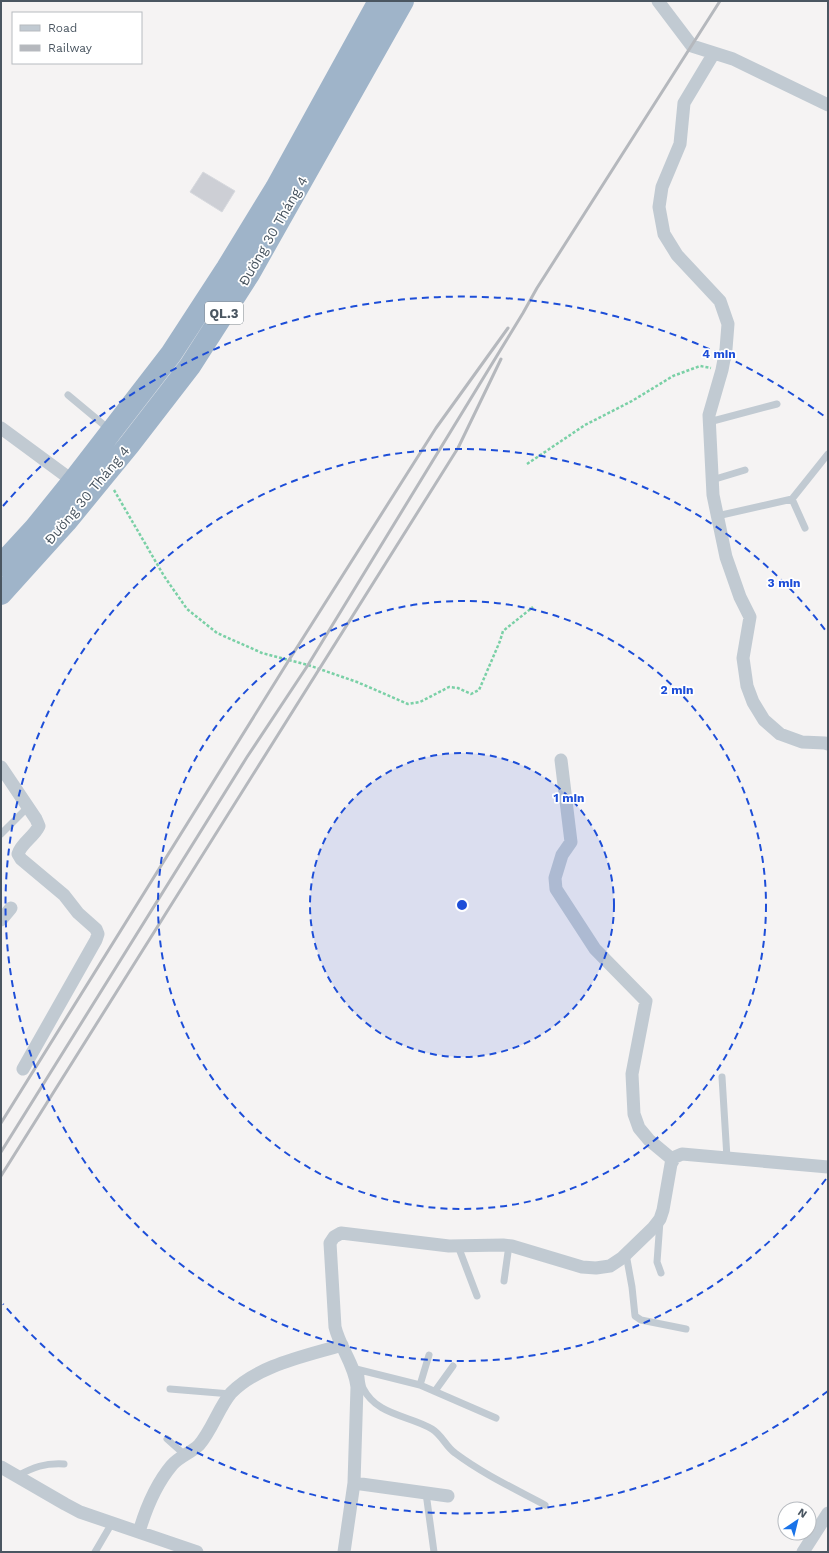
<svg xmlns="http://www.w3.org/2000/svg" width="829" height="1553" font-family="'Work Sans',sans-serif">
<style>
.building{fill:#cdcfd5;stroke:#d7d9de}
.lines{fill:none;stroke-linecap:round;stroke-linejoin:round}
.path{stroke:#7ad0a6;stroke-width:2.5;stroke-dasharray:3 2;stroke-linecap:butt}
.service{stroke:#c1cad2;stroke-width:7}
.minor{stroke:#c1cad2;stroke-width:13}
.trunk{stroke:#9fb4c9;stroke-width:22}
.rail{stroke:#b5b8bd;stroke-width:3}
.ring{fill:none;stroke:#1d4ed8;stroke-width:2;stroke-dasharray:7 5}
.labels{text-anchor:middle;stroke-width:3.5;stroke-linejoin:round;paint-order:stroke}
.shield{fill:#fff;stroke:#808990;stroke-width:1}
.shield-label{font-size:13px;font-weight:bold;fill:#4a5661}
.street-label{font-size:14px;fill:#4a5661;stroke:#fff}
.centre{fill:#1d4ed8;stroke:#fff;stroke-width:2}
.ring-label{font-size:12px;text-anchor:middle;font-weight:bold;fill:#1d4ed8;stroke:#fff;stroke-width:3.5;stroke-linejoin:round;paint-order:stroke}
</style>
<rect width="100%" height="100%" fill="#f5f3f3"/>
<path class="building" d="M203 172 235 191 222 212 190 192Z"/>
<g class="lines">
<path class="path" d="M527 464 585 425 632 401 673 376 700 366 711 368
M114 490 164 576 187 609 217 633 262 653 308 665 357 682 408 704 420 702 449 687 458 688 471 694 479 690 500 641 503 631 533 607"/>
<path class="service" d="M68 395 110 430
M709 422 777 404
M712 480 745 470
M792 499 805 528
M717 516 792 499 828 454
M1 834 28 807
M722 1077 727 1158
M660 1221 657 1262 661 1273
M458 1246 477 1296
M626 1254 632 1287 635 1316 641 1320 686 1329
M504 1281 509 1245
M356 1369 420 1385 496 1418
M360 1370C361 1375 361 1383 363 1388 377 1416 409 1415 432 1429 442 1435 446 1447 455 1453 483 1474 515 1489 545 1505
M420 1385 429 1355
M170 1389 231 1394
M435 1391 453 1366
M167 1439 185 1455
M17 1476C34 1467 44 1463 64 1464
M426 1493 434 1552
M95 1552 112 1523"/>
<path class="minor" d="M658 1 692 46 733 59 828 105
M714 53 684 103 680 144 662 187 659 207 664 234 677 255 720 301 728 324 726 349 722 370 709 415 713 495 726 557 740 597 750 617 743 658 747 686 753 702 764 720 780 734 802 742 825 743 828 744
M1 428 73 481
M561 760 571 842 562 855 555 878 556 889 595 949 646 1001 632 1074 634 1114 639 1128 649 1140 673 1160
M1 767 36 819 39 826C34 837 21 843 18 854L21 859 64 895 78 913 96 929 98 934 96 940 23 1069
M1 920 11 908
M1 1467 65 1504 80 1512 197 1552
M354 1483 448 1496
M139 1532C146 1508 156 1484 172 1465 180 1456 191 1453 199 1445 212 1430 219 1407 231 1393 258 1365 306 1356 342 1345
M344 1552 354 1483 357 1387C355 1365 340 1348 335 1327L330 1243 334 1237 341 1233 449 1246 503 1245 512 1246 582 1267 596 1268 610 1266 622 1258 653 1228 660 1219 663 1210 671 1164 675 1157 682 1154 828 1167
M803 1552 828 1513"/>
<path class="trunk" d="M1 565 35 528 73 481 171 354 227 268 276 188 379 1
M1 594 66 522 129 445 190 366 249 274 403 1"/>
<path class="rail" d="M1 1123 289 660 436 428 508 328
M1 1152 247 757 308 665 523 313 537 288 720 1
M1 1176 458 448 501 359"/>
</g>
<circle cx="462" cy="905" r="152" fill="#1d4ed8" fill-opacity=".12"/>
<g class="ring">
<circle cx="462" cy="905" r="152"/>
<circle cx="462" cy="905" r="304"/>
<path d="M826 1179A456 456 0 1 1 826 631"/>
<path d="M828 1391A608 608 0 0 1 3 1304M3 506A608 608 0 0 1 828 419"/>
</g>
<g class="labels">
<rect class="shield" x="205" y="302" width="38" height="22" rx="3"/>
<g class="shield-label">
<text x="224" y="318">QL.3</text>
</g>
<g class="street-label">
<text transform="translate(273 231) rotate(-60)" y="5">Đường 30 Tháng 4</text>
<text transform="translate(87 495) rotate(-50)" y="5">Đường 30 Tháng 4</text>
</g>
</g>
<circle cx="462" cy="905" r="6" class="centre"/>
<g class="ring-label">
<text x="719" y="358">4 min</text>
<text x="784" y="587">3 min</text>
<text x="677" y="694">2 min</text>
<text x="569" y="802">1 min</text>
</g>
<rect width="829" height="1553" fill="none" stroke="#4a5661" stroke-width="4"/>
<rect x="12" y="12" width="130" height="52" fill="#ffffff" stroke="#b7bbc0"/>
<rect x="20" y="25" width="20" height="6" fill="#c1cad2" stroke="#b7bbc0"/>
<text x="48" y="32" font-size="12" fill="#4a5661">Road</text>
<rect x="20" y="45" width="20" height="6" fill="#b5b8bd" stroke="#b7bbc0"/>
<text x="48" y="52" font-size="12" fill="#4a5661">Railway</text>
<g transform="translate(797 1521) rotate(35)"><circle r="19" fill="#ffffff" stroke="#b7bbc0"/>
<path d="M0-3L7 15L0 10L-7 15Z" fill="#1a73e8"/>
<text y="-6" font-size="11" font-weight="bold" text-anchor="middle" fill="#4a5661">N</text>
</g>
</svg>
